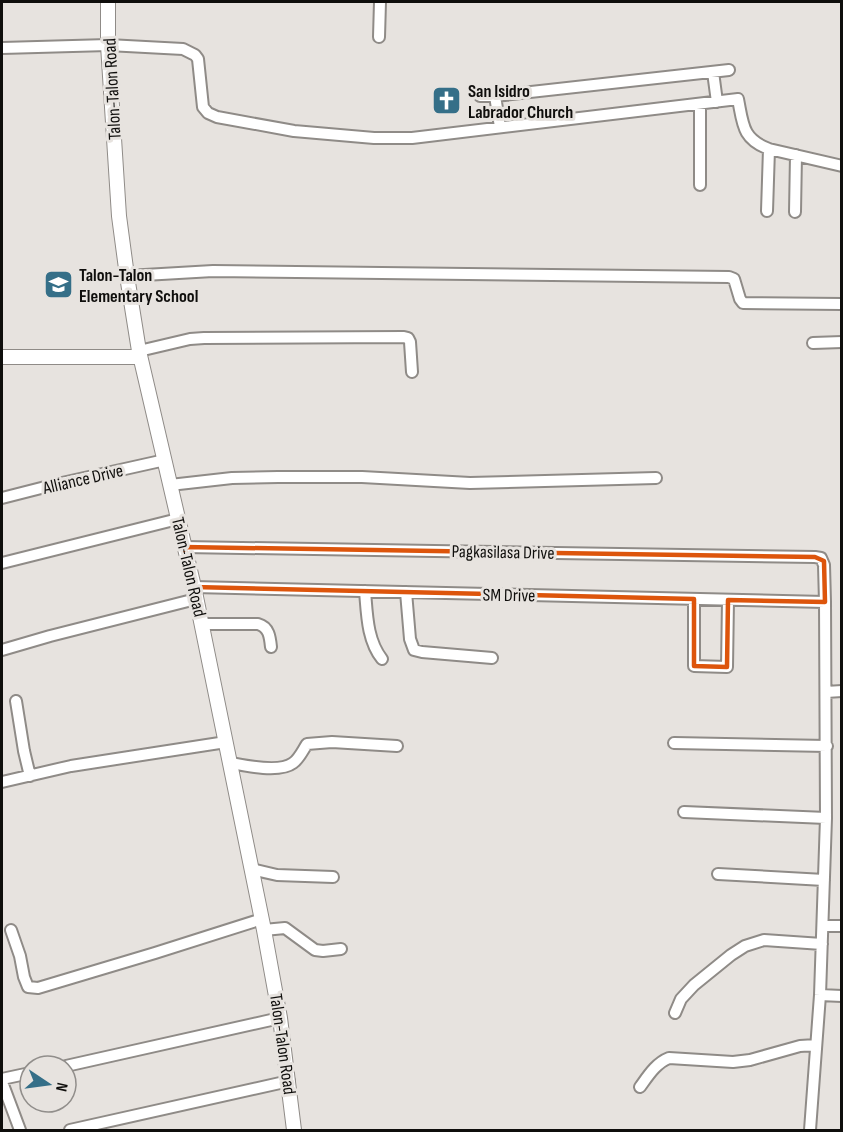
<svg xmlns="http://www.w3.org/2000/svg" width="843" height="1132" font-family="'Sofia Sans Condensed',sans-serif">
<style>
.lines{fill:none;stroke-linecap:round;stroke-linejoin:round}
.minor-casing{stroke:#8f8b87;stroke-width:14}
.tertiary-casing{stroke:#8f8b87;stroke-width:16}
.minor{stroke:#fff;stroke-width:10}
.tertiary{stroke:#fff;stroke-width:14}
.marked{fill:none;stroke:#dd550c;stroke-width:4.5;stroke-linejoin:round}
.labels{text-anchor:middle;stroke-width:6;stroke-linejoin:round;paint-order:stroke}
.street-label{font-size:18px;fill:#0f0e0c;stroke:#e7e3df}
.poi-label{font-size:18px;font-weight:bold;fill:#0f0e0c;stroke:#e7e3df;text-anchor:start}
</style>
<rect width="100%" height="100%" fill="#e7e3df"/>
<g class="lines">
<defs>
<path id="minor" d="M379 37 380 2
M2 48 108 45 183 49 195 55 198 59 203 107 208 113 217 117 294 131 374 138H412L738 99C743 124 742 139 769 149L842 166
M713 72 717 102
M480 96H495L729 70
M495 96 500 127
M700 185V104
M767 211 769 149
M795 212 796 155
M127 276 213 271 729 277 734 279 740 299 743 303 842 304
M813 343 842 342
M139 351 190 339 204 338 404 337 408 338 410 342 412 372
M170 485 232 478 278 477H362L470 483 656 478
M2 498 53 485 165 460
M184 547 815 557 821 558 824 565 825 602 826 818 820 995 810 1130
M2 563 178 519
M194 587 825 602
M365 591C367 614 367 640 382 659
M406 592 410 639 414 650 422 652 492 658
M694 599V666L727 667 728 600
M202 624H258C269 627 270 637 271 647
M2 650 50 636 196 599
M826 692 842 691
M16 701 24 751 30 776
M674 743 827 746
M231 763C246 766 280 773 293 763 299 759 303 750 307 744L332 742 397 746
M2 782 71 766 226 742
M684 812 826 818
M251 869 277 875 333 877
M718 874 824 880
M823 926H842
M11 930 20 956 24 977 28 987 38 988 155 953 262 919
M264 930 285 928 315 950 323 951 341 949
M820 995 842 996
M675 1013 681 999 694 985 731 955 745 946 764 940 822 944
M66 1066 280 1018
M2 1079 30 1073
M2 1082 20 1130
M640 1087C648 1076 656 1063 669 1058L733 1062 750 1060 800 1046 816 1045
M70 1130 289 1081"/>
<path id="tertiary" d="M108 2V45L119 216 127 276 139 351 194 587 264 930 280 1018 294 1130
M2 357H140"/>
</defs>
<use href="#minor" class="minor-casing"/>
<use href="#tertiary" class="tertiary-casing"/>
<use href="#minor" class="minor"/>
<use href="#tertiary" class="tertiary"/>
</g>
<path class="marked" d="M184 547 815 557 824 561 825 602 728 600 727 667 694 666V599L194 587Z"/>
<defs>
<symbol id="church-square" viewBox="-11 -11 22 22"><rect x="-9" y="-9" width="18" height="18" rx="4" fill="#356f88" stroke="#e7e3df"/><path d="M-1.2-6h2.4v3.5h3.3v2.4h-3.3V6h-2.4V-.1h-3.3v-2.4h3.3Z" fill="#fff"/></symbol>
<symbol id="school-square" viewBox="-11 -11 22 22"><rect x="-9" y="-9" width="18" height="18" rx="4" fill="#356f88" stroke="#e7e3df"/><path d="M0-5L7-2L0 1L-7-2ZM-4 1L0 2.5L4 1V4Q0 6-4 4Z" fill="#fff"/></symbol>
</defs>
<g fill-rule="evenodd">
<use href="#church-square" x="430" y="84" width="33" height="33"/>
<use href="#school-square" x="42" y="268" width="33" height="33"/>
</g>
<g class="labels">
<g class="street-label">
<text transform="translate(112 89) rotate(-93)" y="6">Talon-Talon Road</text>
<text transform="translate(83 479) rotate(-13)" y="6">Alliance Drive</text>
<text transform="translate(503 552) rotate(1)" y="6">Pagkasilasa Drive</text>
<text transform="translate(189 567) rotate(77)" y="6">Talon-Talon Road</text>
<text transform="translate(509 595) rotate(1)" y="6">SM Drive</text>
<text transform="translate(283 1044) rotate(82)" y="6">Talon-Talon Road</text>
</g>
<g class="poi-label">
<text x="468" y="97">San Isidro<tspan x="468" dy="21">Labrador Church</tspan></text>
<text x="79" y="281">Talon-Talon<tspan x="79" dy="21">Elementary School</tspan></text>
</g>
</g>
<rect width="843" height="1132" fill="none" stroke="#0f0e0c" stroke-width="6"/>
<g transform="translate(48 1084) rotate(103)"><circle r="28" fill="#e7e3df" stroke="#918e8b" stroke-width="1.5"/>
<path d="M0-4.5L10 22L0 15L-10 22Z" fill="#356f88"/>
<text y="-9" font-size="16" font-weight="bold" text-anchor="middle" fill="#0f0e0c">N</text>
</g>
</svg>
